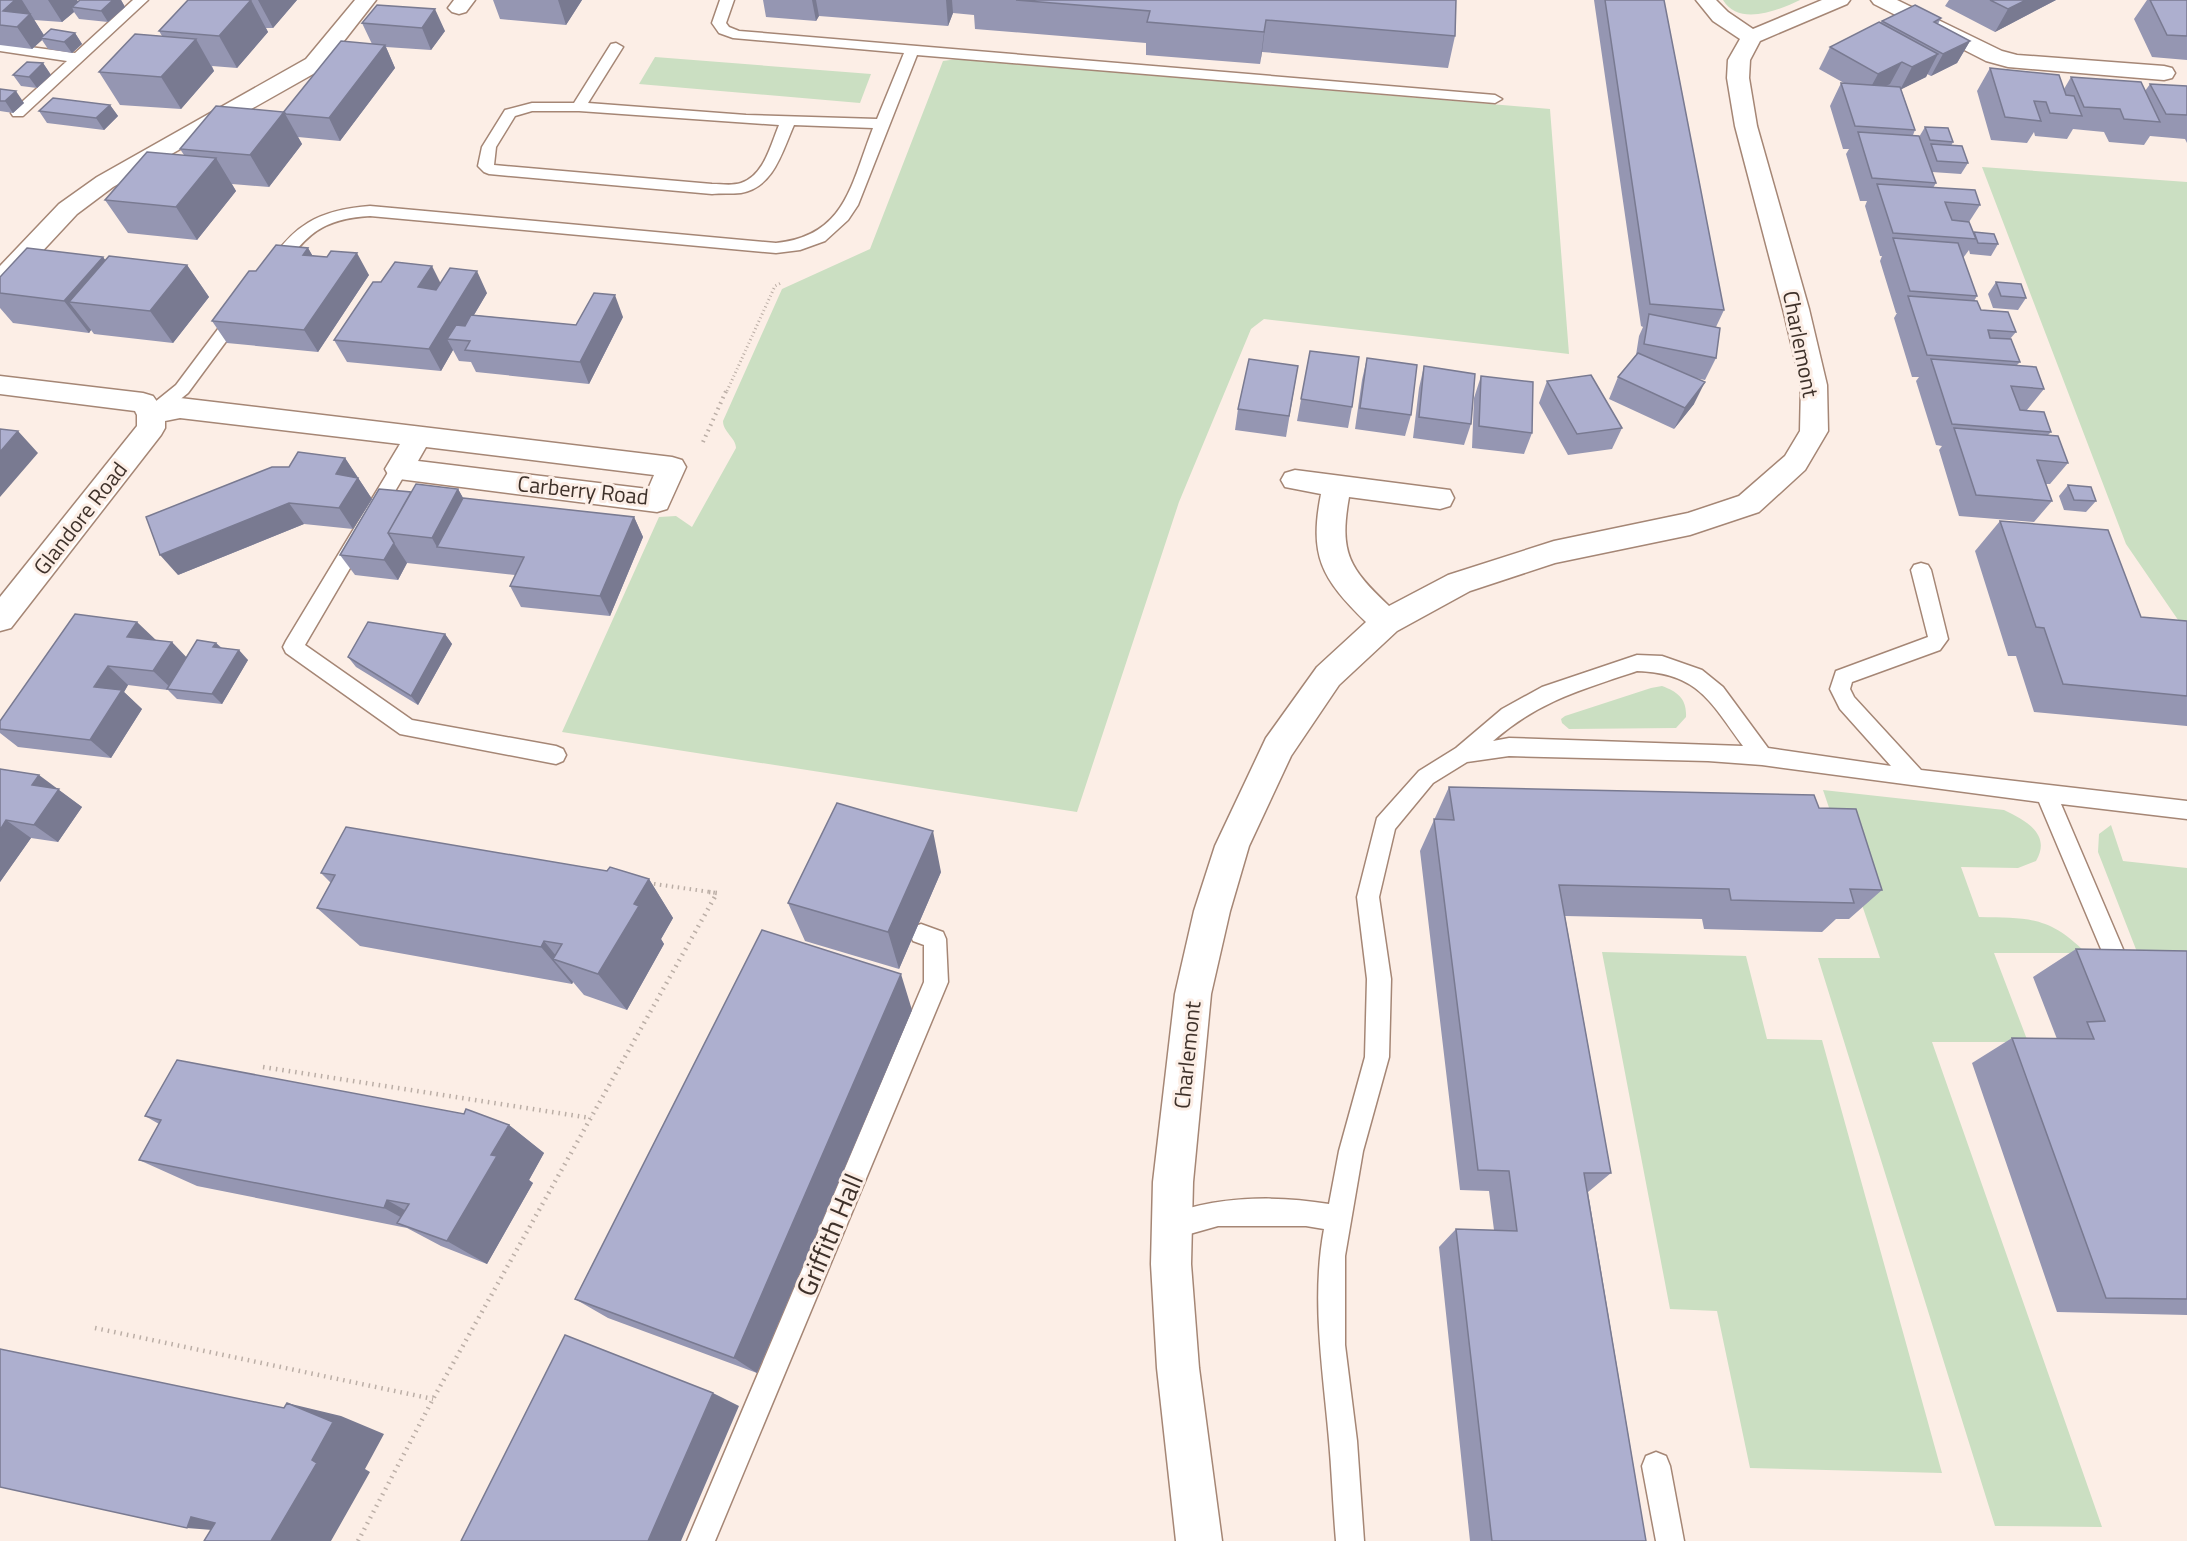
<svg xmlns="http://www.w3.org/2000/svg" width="2187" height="1541" font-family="'Titillium Web',sans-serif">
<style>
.green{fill:#cbdfc2}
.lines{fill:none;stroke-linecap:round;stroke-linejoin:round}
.service-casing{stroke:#a58675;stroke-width:3}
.minor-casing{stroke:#a58675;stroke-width:3}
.path-far2{stroke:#bbaea6;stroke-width:3;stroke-dasharray:1 3;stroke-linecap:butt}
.path-far1{stroke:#bbaea6;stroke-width:4;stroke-dasharray:1.5 4.5;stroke-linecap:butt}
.path{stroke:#bbaea6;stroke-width:4.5;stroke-dasharray:1.5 5;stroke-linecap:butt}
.service{fill:#fff;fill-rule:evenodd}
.minor{fill:#fff;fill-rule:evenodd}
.wall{fill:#9596b2}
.shaded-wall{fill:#797a91}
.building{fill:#adafcf;stroke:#797a91;stroke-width:1.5}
.labels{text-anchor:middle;stroke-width:6;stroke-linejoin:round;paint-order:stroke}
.street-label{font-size:22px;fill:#3e312a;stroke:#fceee6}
.near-street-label{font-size:27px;fill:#3e312a;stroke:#fceee6}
</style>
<rect width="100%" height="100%" fill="#fceee6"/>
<path class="green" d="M1723 0H1800C1779 10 1739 27 1723 0Z
M655 57 871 74 860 103 639 84Z
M957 59 1550 109 1569 354 1264 319 1251 329 1179 502 1077 812 562 732 659 517 676 516 692 527 736 448C736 438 723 432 723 421L782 289 870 249 943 61Z
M1982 167 2187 182V633L2126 544Z
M1662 686C1678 692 1687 699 1686 717L1676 728 1569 729 1562 723 1561 719 1565 716 1651 688Z
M1823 790 2004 810C2025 820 2052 834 2036 861L2018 868 1961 867 1979 917C2029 918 2049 916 2086 953H1994L2028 1042H1932L2102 1527 1995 1526 1818 958H1880Z
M2111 825 2123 861 2187 868V976L2146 975 2098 852 2099 834Z
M1602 952 1746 956 1767 1039 1822 1040 1942 1473 1750 1468 1717 1311 1670 1309Z"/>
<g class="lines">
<defs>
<path id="service" d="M133 0H148L23 116H13L11 113 13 110 67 61 0 51V43L75 53Z
M720 0H734L726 23 729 27 739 31 1495 95 1502 99 1495 103 917 55 858 205 848 220 825 241 800 250 776 253 370 216C322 219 306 234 279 273H267L265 269C293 225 318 210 370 206L776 243C846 236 851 184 873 128L794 125C782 152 774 187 741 193 731 194 721 193 712 194L489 174 484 172 478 166 482 147 505 110 532 103H574L611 44 616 43 623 47 588 103 746 115 877 119 904 53 733 38 719 33 712 23ZM532 111H579L779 125C771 144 764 176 741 183 732 186 721 184 712 184L494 165 496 147 515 116Z
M239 308 245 309 247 313 188 393 157 418 151 420 145 418 142 414 145 410 176 385 233 309Z
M399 462 405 464 408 469 305 645 412 720 556 746 563 749 566 755 563 761 556 764 400 734 286 653 283 647 286 641 393 464Z
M1921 563 1928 565 1931 570 1948 639 1940 650 1852 682 1850 689 1854 697 1921 770 2187 801V819L2061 804 2128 961 2125 968 2117 972 2109 968 2039 802 1762 765 1708 761 1509 756 1467 762 1433 783 1395 829 1379 897 1391 979 1389 1057 1363 1151 1345 1256V1345L1357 1441 1364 1541H1336C1333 1507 1332 1473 1329 1440 1323 1370 1311 1299 1324 1229L1306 1226H1218L1172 1239 1163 1235 1159 1226 1163 1217C1214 1196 1275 1195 1329 1204L1339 1151 1365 1057 1367 979 1357 897 1377 818 1419 771 1456 748 1502 709 1542 687 1637 655 1662 656 1702 670 1723 687 1768 748 1891 766 1840 709 1830 689 1836 671 1928 637 1911 570 1914 565ZM1637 671C1698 673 1710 701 1743 746L1509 738 1493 741C1539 701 1581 690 1637 671Z
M921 924 943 932 946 939 948 982 715 1541H687L924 982V945L913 941 910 934 913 927Z
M1656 1452 1666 1456 1670 1466 1684 1541H1656L1642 1466 1646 1456Z"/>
<path id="minor" d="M355 0H376L322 69 113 187 77 214 9 287 0 289V266L59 204 97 177 306 59Z
M454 0H475L466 12 459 14 452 12 448 8Z
M1696 0H1716L1728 12 1753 29 1822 0H1850L1847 4 1760 41 1750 60 1749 78 1757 126 1809 309 1827 385 1828 431 1805 470 1759 512 1690 535 1555 563 1470 591 1397 631 1339 685 1291 756 1249 846 1230 911 1211 994 1193 1182 1191 1264 1199 1368 1222 1541H1176L1157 1368 1151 1264 1153 1182 1175 994 1194 911 1215 846 1266 738 1317 667 1366 622C1321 578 1309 556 1321 494L1285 487 1281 480 1285 473 1295 470 1450 490 1454 498 1450 506 1440 509 1349 497C1339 553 1349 568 1389 606L1448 575 1554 541 1688 513 1739 496 1785 456 1800 431 1801 385 1783 309 1735 126 1727 78 1728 60 1740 39 1713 21Z
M1871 0H1897L2002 51 2017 55 2164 66 2172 68 2175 73 2172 78 2164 80 2008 67 1986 61 1874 4Z
M0 376 143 393 153 396 158 403 180 398 672 457 682 460 686 467 667 509 657 512 399 479 389 476 385 469 400 444 180 418 165 421V428L161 435 11 628 0 631V597L137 426V415L135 411 0 394ZM426 447 654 475 648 489 418 461Z"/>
</defs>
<use href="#service" class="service-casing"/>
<use href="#minor" class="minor-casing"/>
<path class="path-far2" d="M727 391 775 286 781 283"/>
<path class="path-far1" d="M703 442 727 389
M648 883 717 893"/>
<path class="path" d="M263 1067 591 1118
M95 1328 433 1399
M358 1541 433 1399 717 893 709 892"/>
<use href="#service" class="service"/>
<use href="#minor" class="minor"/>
</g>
<path class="wall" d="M0 0H77L78 2 80 0H121L125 7 108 22 79 19 74 12 62 22 34 20 44 35 75 33 82 44 72 53 48 49 42 40 32 49 0 45Z
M188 0H297L273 28H266L268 32 237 68 212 66 214 71 181 109 120 105 99 72 162 36 159 31Z
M493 0H582L566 25 500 19Z
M763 0H1456L1455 36 1448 68 1262 52 1260 64 1146 55V43L975 29 974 15 953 13 948 26 819 16 816 21 766 17Z
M1594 0H1664L1724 310 1716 327V358L1705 380 1695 378 1694 404 1674 429 1609 399 1618 377 1636 355 1639 336 1643 327 1641 326Z
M1949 0H2056L1995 32 1945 6Z
M2147 0H2187V60L2152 57 2134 19Z
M377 5 445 31 431 50 386 47 395 68 340 141 298 137 302 144 269 187 232 184 236 191 197 240 128 233 105 200 184 155 180 149 284 112 372 44 362 23Z
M1941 18 1938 24 1970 41 1957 63 1931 76 1927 74 1926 77 1901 89 1915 130 1913 135 1919 137 1925 127 1953 142 1951 146 1968 163 1961 174 1932 172 1936 183 1933 188 1980 205 1969 222 1973 233 1998 244 1991 256 1970 254 1969 250 1963 258 1977 296 1974 301 1981 310 2016 332 2010 339 2020 362 2016 366 2044 389 2027 410 2051 432 2048 435 2068 463 2050 484H2046L2052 501 2034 522 1959 516 1939 450 1942 446 1936 445 1916 381 1919 377H1912L1894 318 1897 313H1896L1880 261 1882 256H1880L1865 206 1867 201H1860L1846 154 1849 149H1843L1830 106 1841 83H1844L1819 69 1830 47 1880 23 1882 21Z
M43 63 51 75 37 88 21 86 13 75Z
M1990 68 2064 89 2071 77 2145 91 2150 84 2187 86V143L2185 139 2150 136 2144 145 2109 142 2104 132 2073 129 2067 139 2035 136 2034 132 2027 143 1991 140 1977 91Z
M0 89 24 103 13 113 0 111Z
M110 105 118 116 104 130 47 123 39 111Z
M308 248 312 255 369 275 318 352 227 343 212 321 256 271Z
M103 257 105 260 187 265 209 297 173 343 94 334 91 330 89 333 13 323 0 308V277Z
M381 282 440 283 487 293 474 315 576 325 623 317 589 384 476 372 471 362 459 361 453 350 441 371 347 362 334 340Z
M1996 282 2026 298 2018 310 1993 308 1988 294Z
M1310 351 1352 407 1348 428 1297 421Z
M1367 358 1411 415 1405 436 1355 429 1362 380Z
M1298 366 1286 437 1235 430 1238 409Z
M1424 366 1471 424 1464 445 1413 438 1419 388Z
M1481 376 1532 433 1524 454 1472 448 1474 398Z
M1547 381 1622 428 1612 449 1568 455 1539 403Z
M345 458 372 499 353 529 304 524 178 575 289 467Z
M2068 485 2096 501 2086 512 2064 510 2059 496Z
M458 489 463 498 634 517 643 537 610 616 521 607 510 586 515 575 407 563 398 580 355 575 340 555 411 492Z
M2000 521 2141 617 2187 621V726L2034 712 2016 656H2008L1975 551Z
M445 634 452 644 418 705 356 667 348 657Z
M156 640 187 658 216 643 222 648 248 660 222 704 177 699 168 690 128 685 124 692 142 709 111 758 18 747 0 733V721Z
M0 769 57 789 82 807 58 842 31 838 0 882Z
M1449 787 1819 808 1882 890 1849 919H1836L1822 932 1704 929 1702 919 1565 916 1611 1173 1588 1192 1646 1541H1470L1439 1247 1456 1229 1494 1230 1489 1191 1460 1190 1420 851Z
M941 872 899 969 805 941 788 903Z
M321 873 649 879 673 918 661 939 664 944 627 1010 584 995 573 982 572 984 360 946 317 908 331 883Z
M2076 949 2187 951V1315L2057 1312 1972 1063 2012 1038 2057 1039 2033 977Z
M912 1010 757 1373 608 1318 575 1299Z
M145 1116 509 1125 544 1153 529 1180 533 1183 487 1264 441 1246 407 1228 197 1186 139 1160 159 1124Z"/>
<path class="shaded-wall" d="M15 0H22L45 37 41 38 42 40 32 49 17 27 3 11Z
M48 0H77L81 6 72 7 74 12 62 22Z
M113 0H121L125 7 108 22 101 11Z
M251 0 268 32 237 68 219 36Z
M258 0H297L273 28Z
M558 0H582L566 25Z
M812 0H816L819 16 816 21Z
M946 0H952L953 13 948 26Z
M2026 0H2056L1995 32 2008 9Z
M435 9 445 31 431 50 422 28Z
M1266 20 1262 52 1260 64 1264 32Z
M75 33 82 44 72 53 64 42Z
M196 39 214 71 181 109 161 77Z
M1970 41 1957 63 1931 76 1943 54Z
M385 45 395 68 340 141 329 118Z
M1938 54 1926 77 1900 90 1912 67Z
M1902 62 1890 84 1866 96 1878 74Z
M43 63 51 75 37 88 29 77Z
M16 91 24 103 13 113 5 101Z
M110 105 118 116 104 130 96 118Z
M284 112 302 144 269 187 250 155Z
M216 158 236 191 197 240 176 207Z
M308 248 321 270 303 255Z
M357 253 369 275 318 352 304 330Z
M103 257 127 289 69 302 91 330 89 333 64 301Z
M187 265 209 297 173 343 150 311Z
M432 266 443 288 429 310 418 287Z
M477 271 487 293 459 340 447 339 453 350 441 371 429 349Z
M615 295 623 317 589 384 580 362Z
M1705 382 1694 404 1674 429 1685 408Z
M18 431 38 453 0 497V452Z
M345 458 372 499 353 529 339 508 336 474Z
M458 489 475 519 437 547 432 538Z
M289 503 304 524 178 575 160 555Z
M634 517 643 537 610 616 600 596Z
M394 543 407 563 398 580 384 560Z
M137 622 157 641 127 637Z
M445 634 452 644 418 705 411 696Z
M172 642 191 662 173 690 153 671Z
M216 643 226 653 213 647Z
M239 650 248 660 222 704 212 694Z
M108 666 128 685 124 692 142 709 111 758 90 740 94 687Z
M39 775 82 807 58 842 34 825 32 785Z
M6 820 31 838 0 882V830Z
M933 831 941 872 899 969 888 932Z
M649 879 673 918 661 939 664 944 627 1010 598 974 634 904Z
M544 941 561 962 553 959 573 982 572 984 541 947Z
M901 974 912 1010 757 1373 734 1358Z
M509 1125 544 1153 529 1180 533 1183 487 1264 447 1241 491 1155Z
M387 1200 431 1225 428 1232 384 1208Z
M713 1393 739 1406 681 1541H648Z
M287 1403 341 1416 384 1434 365 1469 370 1472 331 1541H271L312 1460Z
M191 1517 254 1523 250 1533 187 1528Z"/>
<path class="building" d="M0 0H15L3 11 30 14 17 27 0 25Z
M80 0H113L101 11 72 7Z
M188 0H251L219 36 159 31Z
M1016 0H1456L1455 36 1266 20 1264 32 1147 22 1150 11Z
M1605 0H1664L1724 310 1650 304Z
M1990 0H2026L2008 9Z
M2150 0H2187V36L2167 35Z
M377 5 435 9 422 28 362 23Z
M1915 5 1941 18 1934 22 1970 41 1943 54 1882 21Z
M1879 22 1938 54 1912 67 1902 62 1878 74 1830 47Z
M51 29 75 33 64 42 41 38Z
M135 34 196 39 161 77 99 72Z
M341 41 385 45 329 118 286 114 284 112 282 114Z
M27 62 43 63 29 77 13 75Z
M1990 68 2059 75 2066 95 2074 96 2082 116 2050 113 2046 102 2034 101 2041 121 2005 117Z
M2071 77 2141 82 2160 122 2124 119 2120 109 2084 107Z
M1841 83 1900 87 1915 130 1855 126Z
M2150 84 2187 86V115L2166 114Z
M0 89 16 91 5 101H0Z
M53 98 110 105 96 118 39 111Z
M216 106 284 112 250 155 180 149Z
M1925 127 1948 128 1953 142 1930 140Z
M1858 132 1919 136 1936 183 1872 178Z
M1931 144 1962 146 1968 163 1937 161Z
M147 152 216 158 176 207 105 200Z
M1877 184 1975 190 1980 205 1945 202 1952 220 1969 222 1976 239 1893 233Z
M1974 232 1994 234 1998 244 1978 243Z
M1893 238 1958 243 1977 296 1910 291Z
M276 245 308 248 303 255 327 257 331 251 357 253 304 330 212 321 249 271H256Z
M27 248 103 257 64 301 0 293V277Z
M109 256 187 265 150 311 69 302Z
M395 262 432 266 418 287 436 290 450 268 477 271 429 349 334 340 373 282H381Z
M1996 282 2021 284 2026 298 2001 296Z
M594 293 615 295 580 362 465 350 470 341 447 339 456 325 465 326 471 315 576 325Z
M1908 296 1977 301 1981 310 2008 312 2016 332 1988 330 1990 338 2011 339 2020 362 1927 355Z
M1649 314 1720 328 1716 358 1644 344Z
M1310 351 1359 357 1352 407 1301 399Z
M1638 353 1705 382 1685 408 1618 377Z
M1367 358 1417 365 1411 415 1360 408Z
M1249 359 1298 366 1289 416 1238 409Z
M1931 359 2036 367 2044 389 2011 386 2020 410 2044 412 2051 432 1952 424Z
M1424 366 1475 374 1471 424 1419 417Z
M1591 375 1622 428 1577 434 1547 381Z
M1481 376 1533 382 1532 433 1479 426Z
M1954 428 2058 436 2068 463 2037 460 2052 501 1976 495Z
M0 429 18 431 0 452Z
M298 452 345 458 336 474 358 478 339 508 289 503 160 555 146 517 272 467H289Z
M416 484 458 489 432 538 388 533Z
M2068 485 2091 487 2096 501 2074 500Z
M379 489 411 492 388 533 394 543 384 560 340 555Z
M463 498 634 517 600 596 510 586 524 557 437 547Z
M2000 521 2108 530 2141 617 2187 621V696L2063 684 2044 628 2036 627Z
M75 614 137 622 127 637 172 642 153 671 108 666 94 687 122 690 90 740 0 729V721Z
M368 622 445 634 411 696 348 657Z
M197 640 216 643 213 647 239 650 212 694 167 689Z
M0 769 39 775 32 785 59 789 34 825 6 820 0 830Z
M1449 787 1814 795 1819 808 1856 809 1882 890 1850 889 1854 903 1731 900 1729 889 1559 885 1611 1173H1584L1646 1541H1492L1456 1229 1517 1231 1509 1171 1478 1170 1434 819 1454 820Z
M837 803 933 831 888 932 788 903Z
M346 827 607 871 610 867 649 879 634 904 639 906 598 974 553 959 562 944 544 941 541 947 317 908 335 875 321 873Z
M762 930 901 974 734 1358 575 1299Z
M2076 949 2187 951V1299L2106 1298 2012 1038 2094 1039 2087 1022 2105 1021Z
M177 1060 464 1114 466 1109 509 1125 491 1155 497 1156 447 1241 397 1223 409 1204 387 1200 384 1208 139 1160 161 1120 145 1116Z
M565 1335 713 1393 648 1541H461Z
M0 1349 284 1408 287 1403 333 1422 312 1460 317 1463 271 1541H204L215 1523 191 1517 187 1528 0 1487Z"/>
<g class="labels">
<g class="street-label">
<text transform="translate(1801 344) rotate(79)" y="8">Charlemont</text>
<text transform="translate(583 490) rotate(6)" y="8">Carberry Road</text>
<text transform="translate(80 518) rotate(-52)" y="8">Glandore Road</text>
<text transform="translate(1187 1055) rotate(-84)" y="8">Charlemont</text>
</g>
<g class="near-street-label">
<text transform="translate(830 1235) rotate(-67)" y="9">Griffith Hall</text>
</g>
</g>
</svg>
